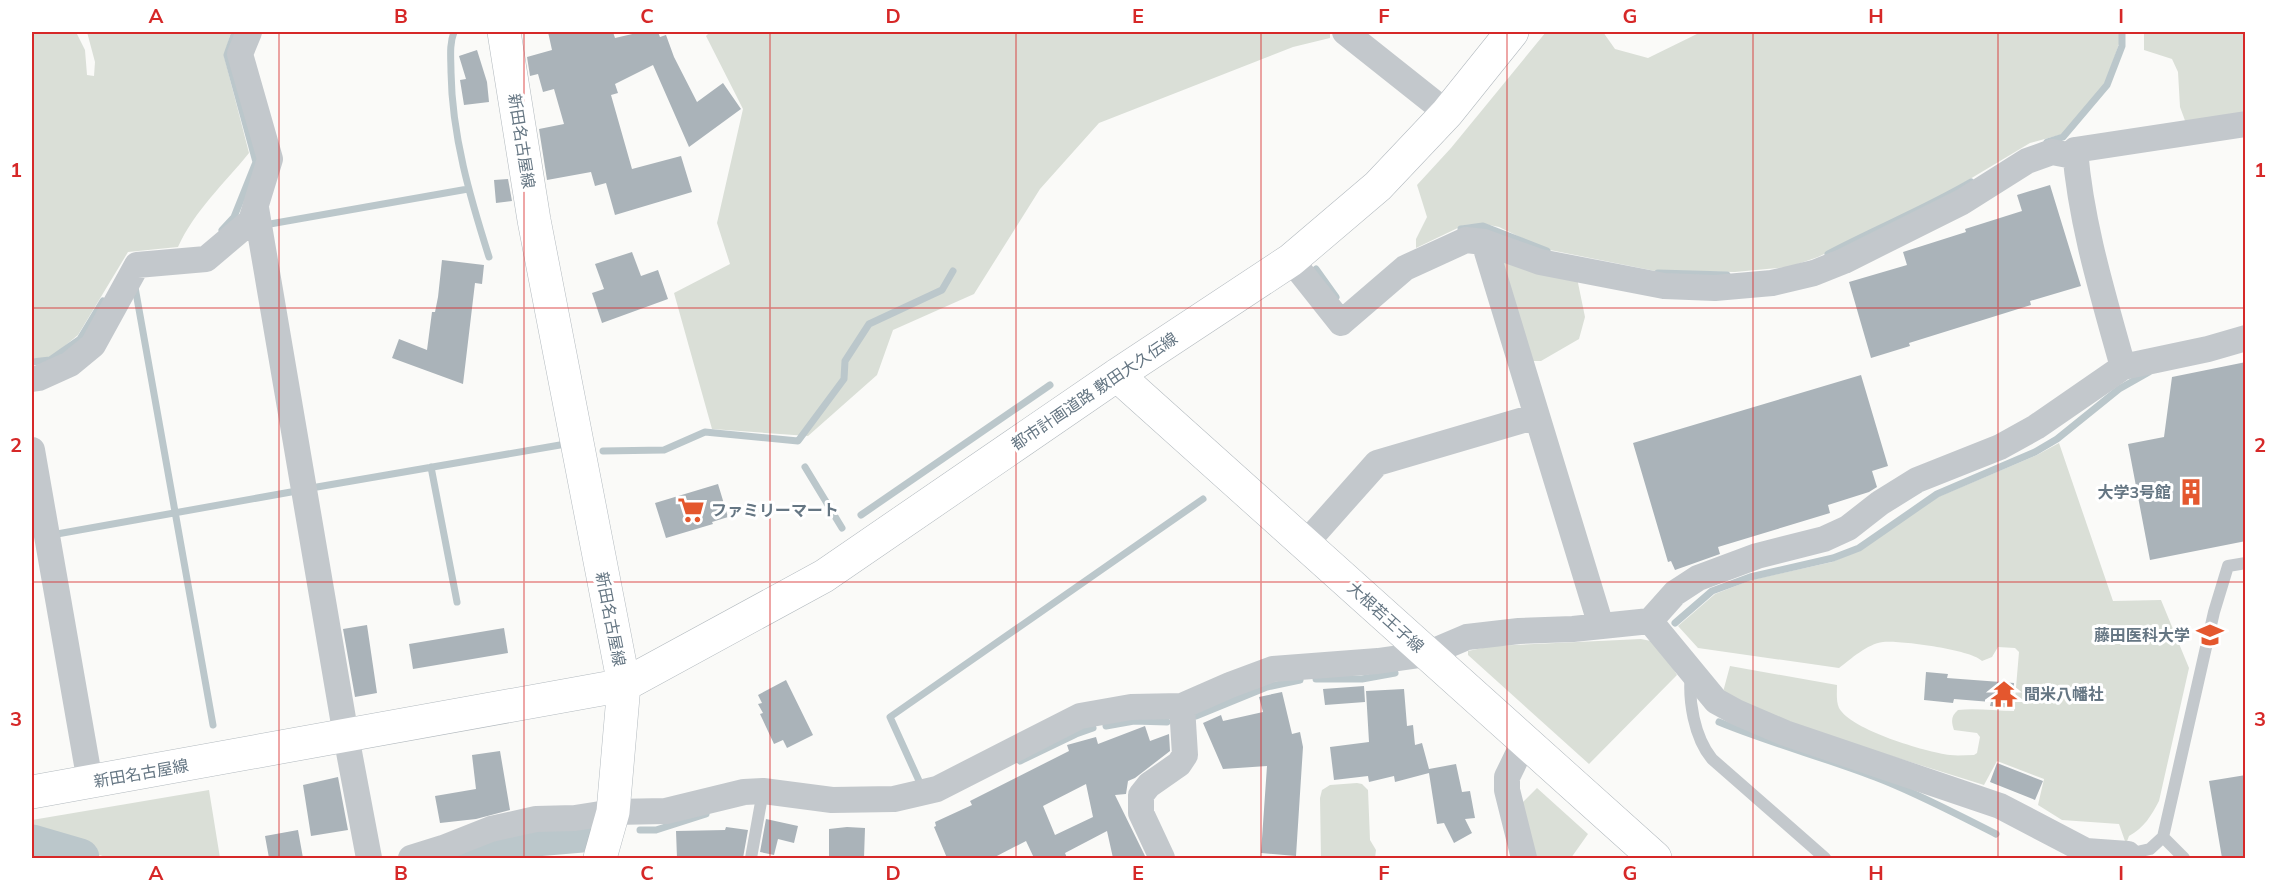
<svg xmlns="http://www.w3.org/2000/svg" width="2277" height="890" font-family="Mulish,'Noto Sans JP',sans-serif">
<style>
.green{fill:#dadfd7}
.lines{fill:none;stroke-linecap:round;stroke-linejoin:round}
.stream{stroke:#bbc7cb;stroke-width:7}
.river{stroke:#bbc7cb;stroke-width:39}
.building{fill:#aab3b9;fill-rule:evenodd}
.secondary-casing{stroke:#b3babf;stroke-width:34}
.lane{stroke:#c3c8cc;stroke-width:12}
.street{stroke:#c3c8cc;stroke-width:26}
.secondary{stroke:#fff;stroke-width:33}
.grid{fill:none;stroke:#d62828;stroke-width:1.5;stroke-opacity:0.55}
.labels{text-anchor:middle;stroke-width:6;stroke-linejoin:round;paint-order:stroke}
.street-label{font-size:16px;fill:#657683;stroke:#fff}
.poi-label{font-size:16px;font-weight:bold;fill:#657683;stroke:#fff;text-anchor:end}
.neatline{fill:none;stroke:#d62828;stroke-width:2}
.grid-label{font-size:20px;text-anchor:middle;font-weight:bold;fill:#d62828}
</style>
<rect width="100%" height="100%" fill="#fafaf8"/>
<path class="green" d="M32 32H76L85 50 87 75 94 76 95 62 87 32H231L224 56 249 153C224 184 195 210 178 247L128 252 78 335 49 359 32 358Z
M710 32H1330V38L1293 47 1099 123 1040 189 974 294 893 330 877 375 808 436 712 429 674 293 730 264 717 223 743 109 706 36Z
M1546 32H1603L1615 49 1648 58 1701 32H2119V44L2105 84 2063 134 2030 143 1945 194 1818 257 1789 267 1735 272 1655 271 1545 249 1499 227 1484 224 1464 225 1416 248V239L1427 217 1417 185 1451 148Z
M2144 32H2245V117L2187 126 2180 107 2178 72 2172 59 2144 50Z
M1506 259 1577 278 1585 317 1579 339 1541 361H1528L1497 262Z
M2059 443 2113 601 2161 600 2189 668 2159 801C2151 816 2144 828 2129 836L2126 844 2119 824 2062 820 2038 805 2044 779 1997 761 1984 785 1792 725 1723 692 1730 666 1837 685C1837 693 1836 701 1839 708 1851 730 1926 752 1950 755 1958 756 1966 755 1974 755L1977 753 1980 737 1977 733 1954 730C1951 721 1951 716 1958 710 1977 708 1995 711 2014 711L2019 652 2015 648 1998 647 1992 657 1982 661C1973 650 1899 640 1883 642 1867 644 1851 659 1839 668L1698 648 1678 626 1715 594 1751 580 1832 562 1857 551 1938 497 2037 455Z
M1641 639 1651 641 1668 659 1677 675 1589 764 1468 655V651L1492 646Z
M1357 783 1362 784 1368 790 1370 840 1376 850 1375 858H1321L1320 798 1322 790 1330 785Z
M1537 788 1588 834 1571 858H1534L1522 803Z
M209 790 220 858H223H109L32 834V820Z"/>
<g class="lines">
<path class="stream" d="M454 32C449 45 451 58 451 72 452 136 470 197 489 257
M2047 142 2063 137 2107 85 2122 46V32
M270 224 468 189
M1461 229 1483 226 1547 251
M222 230 234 217 256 162 227 55 235 32
M1828 254C1875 229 1925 209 1971 182
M1316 269 1336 297
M1658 273 1727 275
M135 287 213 725
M32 362 50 360 80 339 103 301
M603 451 664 450 705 432 798 441 844 379 845 361 869 324 942 290 953 271
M431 467 457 602
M805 467 842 528
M317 487 560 445
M861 515 1050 385
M57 534 291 492
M1675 623 1712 591 1750 577 1833 558 1859 548 1937 494 2035 452 2057 439 2119 389 2149 372
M1316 679H1362L1395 673
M1196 716 1267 687 1300 680
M1719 722C1770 743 1823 757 1875 777 1917 793 1956 814 1996 834
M1106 726 1134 721 1167 722
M1020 761 1076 734 1093 728
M920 783 890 717 1203 499
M640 830H656L706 814"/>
<path class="river" d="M32 844 80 858
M469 858 523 838 582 833"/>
</g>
<path class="building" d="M548 32H613L615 38 641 32H658L660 37 666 35 674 57 697 102 723 83 741 109 689 147 653 65 615 84 618 93 611 95 632 169 681 156 692 192 615 215 606 183 595 186 591 172 547 180 539 129 564 124 554 89 543 92 538 74 530 76 527 57 552 50Z
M477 50 487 82 489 102 464 105 460 80 466 79 459 56Z
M508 179 512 201 496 203 494 180Z
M2050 185 2081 286 2030 301 2031 305 1909 343 1910 346 1871 358 1849 282 1907 265 1903 252 1966 232 1965 229 2022 211 2017 195Z
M632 252 641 276 658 270 668 299 602 323 592 293 604 289 595 264Z
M442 260 484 265 482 284 475 283 463 384 392 358 399 339 427 350 432 312H435L438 297Z
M2246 362V541L2150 560 2128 444 2164 437 2172 377Z
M1861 375 1888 466 1872 471 1877 487 1869 492 1828 505 1830 513 1718 547 1720 554 1675 570 1671 561 1668 562 1633 443Z
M718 484 728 517 712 522 713 524 666 538 655 503Z
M367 625 377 693 355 697 343 629Z
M504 628 508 653 413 669 409 644Z
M1926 672 1948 674 1947 678 2014 683 2012 708 1990 706 1991 702 1954 699 1953 703 1924 700Z
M786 680 813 735 787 748 783 740 774 744 760 714 763 713 758 704 762 703 758 695Z
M1364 686 1365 702 1325 705 1323 689Z
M1404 689 1407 726 1413 725 1415 745 1422 743 1429 769 1456 764 1462 792 1470 791 1475 818 1465 819 1472 833 1454 843 1444 823 1437 824 1429 773 1395 782 1394 776 1369 782 1368 776 1334 780 1330 747 1369 742 1366 691Z
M1282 692 1292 734 1300 732 1303 747 1296 856 1261 853 1267 766 1223 769 1203 723 1221 715 1223 721 1263 712 1259 697Z
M1145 726 1150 741 1169 734 1170 751 1135 778 1128 781 1126 794 1115 795 1146 858H1113L1107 831 1065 853 1067 858H1034L1026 841 993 858H947L934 827 936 826 935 822 972 805 970 801 1069 751 1067 745 1096 737 1098 744ZM1086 784 1093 817 1055 835 1043 806Z
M500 751 510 810 476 819 440 823 435 796 476 789 472 755Z
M1997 763 2043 781 2035 800 1990 782Z
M2246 775V858H2222L2209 781Z
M338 777 348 830 311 836 303 785Z
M766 819 798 826 794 843 778 839 774 855 760 852Z
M726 827 748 830 743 858H677L676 831 725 830Z
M847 827 865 828 864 858H829V829Z
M298 830 303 858H269L265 836Z"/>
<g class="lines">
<defs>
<path id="secondary" d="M504 32 534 220 624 685 613 812 600 858
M1117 375 1655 858
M32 792 624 685 824 576 1117 375 1291 260 1378 186 1447 113 1512 32"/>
</defs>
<use href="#secondary" class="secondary-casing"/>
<path class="lane" d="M1691 673C1688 700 1694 737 1712 759L1825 858
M2163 837 2184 858
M2128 854 2150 849 2163 837 2214 612 2228 566 2246 563
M751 858 763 791"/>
<path class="street" d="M1345 32 1447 113
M2075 150C2081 224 2103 295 2123 367
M256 208 346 736 369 858
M1484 242 1601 626
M1291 260 1341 323 1405 268 1466 240 1484 242 1540 262 1664 286 1715 288 1772 283 1814 273 1844 261 1962 202 2027 161 2052 152 2068 155 2075 150 2246 124
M32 379 39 378 70 364 93 345 137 265 206 259 251 221 270 159 240 54 249 32
M32 450 90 782
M1305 544 1377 463 1537 416
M1650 621 1716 701 1736 712 1785 733 2000 806 2086 851 2128 854
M411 858 443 848 491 829 536 819 575 818 613 812 666 811 744 792 763 791 832 800 894 799 937 789 1080 716 1131 707 1182 706 1230 685 1273 669 1378 661 1427 654 1467 637 1519 631 1573 629 1650 621 1675 593 1698 578 1757 556 1824 539 1848 528 1880 503 1917 480 2000 447 2036 427 2123 367 2208 349 2246 338
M1162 858 1141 813V795L1149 785 1179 764 1185 755 1182 706
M1524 858 1507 790V777L1524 742"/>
<use href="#secondary" class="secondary"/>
</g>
<path class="grid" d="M279 32V858M524 32V858M770 32V858M1016 32V858M1261 32V858M1507 32V858M1753 32V858M1998 32V858M32 308H2246M32 582H2246"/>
<defs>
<symbol id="building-bare" viewBox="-9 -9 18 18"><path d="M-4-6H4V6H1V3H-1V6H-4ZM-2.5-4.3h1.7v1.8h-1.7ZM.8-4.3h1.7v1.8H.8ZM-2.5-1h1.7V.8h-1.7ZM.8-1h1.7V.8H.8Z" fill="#e4572e" stroke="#fff" stroke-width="2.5" paint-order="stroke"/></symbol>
<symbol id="supermarket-bare" viewBox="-9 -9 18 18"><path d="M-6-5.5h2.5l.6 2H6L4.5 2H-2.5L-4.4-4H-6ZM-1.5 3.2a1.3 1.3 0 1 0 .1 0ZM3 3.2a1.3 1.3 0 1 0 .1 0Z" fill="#e4572e" stroke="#fff" stroke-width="2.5" paint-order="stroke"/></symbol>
<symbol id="university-bare" viewBox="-9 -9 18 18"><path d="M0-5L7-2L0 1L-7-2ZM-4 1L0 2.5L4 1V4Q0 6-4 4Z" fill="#e4572e" stroke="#fff" stroke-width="2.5" paint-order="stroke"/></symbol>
<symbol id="temple-bare" viewBox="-9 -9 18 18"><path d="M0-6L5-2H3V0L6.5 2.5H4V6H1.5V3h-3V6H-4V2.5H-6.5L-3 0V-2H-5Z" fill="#e4572e" stroke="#fff" stroke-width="2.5" paint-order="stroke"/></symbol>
</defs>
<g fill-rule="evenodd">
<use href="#building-bare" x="2172" y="473" width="38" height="38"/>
<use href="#supermarket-bare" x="672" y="491" width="38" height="38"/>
<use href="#university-bare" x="2191" y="616" width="38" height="38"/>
<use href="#temple-bare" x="1985" y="675" width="38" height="38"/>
</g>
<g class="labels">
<g class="street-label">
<text transform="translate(522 141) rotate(81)" y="6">新田名古屋線</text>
<text transform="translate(1094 391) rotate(-34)" y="6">都市計画道路 敷田大久伝線</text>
<text transform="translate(1386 617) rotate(42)" y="6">大根若王子線</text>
<text transform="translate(611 619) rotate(79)" y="6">新田名古屋線</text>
<text transform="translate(141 773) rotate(-10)" y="6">新田名古屋線</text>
</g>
<g class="poi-label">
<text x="2171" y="498">大学3号館</text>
<text x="711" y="516" text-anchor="start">ファミリーマート</text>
<text x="2190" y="641">藤田医科大学</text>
<text x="2024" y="700" text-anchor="start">間米八幡社</text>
</g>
</g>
<rect width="2277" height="890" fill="none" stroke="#ffffff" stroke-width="66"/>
<rect x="33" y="33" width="2211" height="824" class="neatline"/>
<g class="grid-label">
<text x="156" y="23">A</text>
<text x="401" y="23">B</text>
<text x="647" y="23">C</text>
<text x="893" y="23">D</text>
<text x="1138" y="23">E</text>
<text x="1384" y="23">F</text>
<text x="1630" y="23">G</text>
<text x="1876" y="23">H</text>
<text x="2121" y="23">I</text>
<text x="16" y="177">1</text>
<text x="2260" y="177">1</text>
<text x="16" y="452">2</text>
<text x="2260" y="452">2</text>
<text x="16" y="726">3</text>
<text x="2260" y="726">3</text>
<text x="156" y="880">A</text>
<text x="401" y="880">B</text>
<text x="647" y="880">C</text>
<text x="893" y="880">D</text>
<text x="1138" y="880">E</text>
<text x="1384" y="880">F</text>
<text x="1630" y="880">G</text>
<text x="1876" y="880">H</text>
<text x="2121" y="880">I</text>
</g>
</svg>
